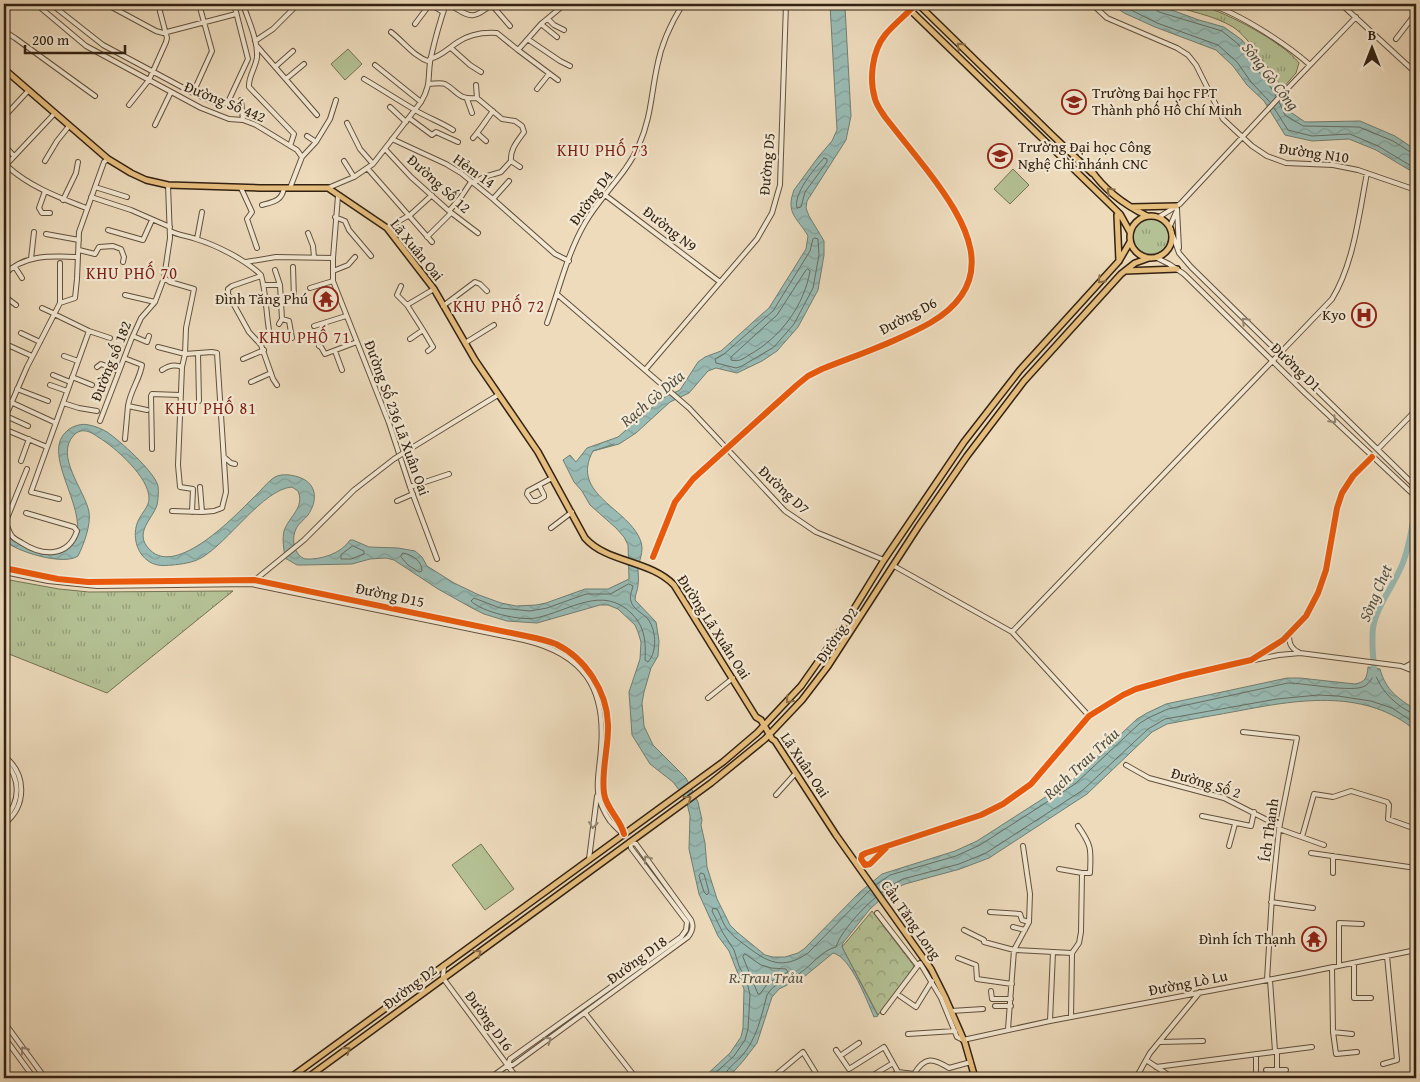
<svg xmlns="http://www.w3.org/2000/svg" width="1420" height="1082" font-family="'Gentium Book Plus',serif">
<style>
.grass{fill:url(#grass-tufts);stroke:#747253}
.forest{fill:url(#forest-crowns);stroke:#747253}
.pitch{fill:#b4c194;stroke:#747253}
.water{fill:url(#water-waves);stroke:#707e73}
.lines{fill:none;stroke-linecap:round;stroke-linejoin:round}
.shore{stroke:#666e63;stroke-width:1}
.stream{stroke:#707e73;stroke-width:1}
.river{stroke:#99bbb4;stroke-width:6}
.minor-casing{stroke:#62503c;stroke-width:6}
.major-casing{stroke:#332212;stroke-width:8}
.minor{stroke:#f3e8d3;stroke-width:4}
.major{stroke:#e6be7e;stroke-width:5}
.minor-bridge-casing{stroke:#62503c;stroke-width:6;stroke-linecap:butt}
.minor-bridge{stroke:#f3e8d3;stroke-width:4}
.cycleway-casing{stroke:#f3e8d3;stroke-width:9}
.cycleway{stroke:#e8590c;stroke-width:6}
.oneway{stroke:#8c7048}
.oneway2{stroke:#938572}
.labels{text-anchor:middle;stroke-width:4.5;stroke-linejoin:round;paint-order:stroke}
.poi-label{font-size:15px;fill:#332212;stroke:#f3e8d3;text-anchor:end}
.street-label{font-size:15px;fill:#332212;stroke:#f3e8d3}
.water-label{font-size:16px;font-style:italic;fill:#525043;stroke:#f3e8d3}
.neighbourhood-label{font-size:16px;letter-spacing:1px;fill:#7a1f14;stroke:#f3e8d3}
</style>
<defs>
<pattern id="grass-tufts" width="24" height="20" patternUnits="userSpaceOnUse" patternTransform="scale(1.25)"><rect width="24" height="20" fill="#b4c194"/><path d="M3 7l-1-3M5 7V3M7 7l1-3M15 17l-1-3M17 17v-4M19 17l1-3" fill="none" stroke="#939c77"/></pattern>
<pattern id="forest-crowns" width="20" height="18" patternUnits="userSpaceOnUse" patternTransform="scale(1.25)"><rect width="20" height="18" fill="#b4c194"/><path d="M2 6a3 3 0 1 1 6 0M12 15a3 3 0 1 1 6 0" fill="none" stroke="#939c77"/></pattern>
<pattern id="water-waves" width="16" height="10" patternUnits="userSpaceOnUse" patternTransform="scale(1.25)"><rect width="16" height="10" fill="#99bbb4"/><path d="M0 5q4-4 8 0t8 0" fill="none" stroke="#84a09a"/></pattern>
</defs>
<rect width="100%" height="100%" fill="#eddbbc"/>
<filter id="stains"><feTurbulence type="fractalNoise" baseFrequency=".004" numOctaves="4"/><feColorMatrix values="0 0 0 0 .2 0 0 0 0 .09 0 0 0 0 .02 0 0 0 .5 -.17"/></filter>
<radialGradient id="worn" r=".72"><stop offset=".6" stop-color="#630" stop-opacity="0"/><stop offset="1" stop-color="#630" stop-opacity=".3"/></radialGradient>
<path class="grass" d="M1166 4C1175 4 1184 3 1193 4 1218 7 1285 43 1299 63L1296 73 1283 88C1269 71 1250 38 1233 27 1213 15 1188 11 1166 4Z
M1133 236a18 18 0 1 1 36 0a18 18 0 1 1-36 0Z
M4 579 59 589 89 592 233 591 107 693 4 652Z"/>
<path class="forest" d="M872 911 914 966 911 972 878 1015 842 947Z"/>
<path class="pitch" d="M348 49 362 64 345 80 331 64Z
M1013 169 1029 185 1010 204 994 189Z
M481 844 514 889 485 910 452 865Z"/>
<path class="water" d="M830 4H844L845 7 851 116 846 140 807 201 806 208 809 216 824 241V255L818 290 798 327 777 351 762 361 737 373 716 368 708 371 689 393 670 402 636 433 619 444 593 451C569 495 630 508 641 542 644 552 639 560 638 569 638 574 639 580 638 585 638 590 635 594 635 600L656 622 659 641 658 656 651 668 644 692 642 703 644 726 653 745 686 778 698 802 702 820 701 825 705 843 707 867 717 899 730 925 737 932 765 955 773 957H785L798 953 804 949 860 892 882 874 955 851 977 841 1072 780 1137 719 1147 713 1166 704 1287 678H1300L1355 684C1366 682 1367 677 1368 667L1380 669C1386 691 1398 698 1416 710V731C1367 689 1301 699 1243 710 1217 715 1192 719 1167 724L1152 732 1087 794 989 858 960 869 905 884 890 891 870 909 843 943 842 947 878 1016 874 1017C867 1001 851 957 833 953L805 976 779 989 772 997 757 1043 744 1060 728 1078H703L730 1053 741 1037 743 1028 744 989 729 951 718 936 699 894 689 849 690 816 686 799 673 782 650 764 632 735 629 692 640 659 641 642 638 632 635 625 618 609 608 605H600L537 623 507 621 484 614 472 608 438 589 394 560 386 558 370 559 352 564 303 565H297L285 558C284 549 282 540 284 531 289 516 305 508 298 491L292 487C263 489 228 543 201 558 192 563 182 564 172 565 163 566 154 566 147 560 135 551 132 532 139 519 142 513 149 506 149 499 150 478 115 447 98 437 91 432 82 427 74 435 54 456 85 490 89 512 91 525 84 544 78 556 64 566 16 552 4 540V521C7 528 9 536 15 541 31 554 67 563 76 538 87 506 39 452 68 430 73 426 82 423 89 425 95 426 102 429 107 432 119 440 155 472 158 486 159 492 158 500 157 505 152 520 133 533 150 550 177 577 235 516 253 498 260 492 267 482 275 477 282 473 294 475 301 478 318 485 317 502 308 515 304 520 298 524 296 529 291 539 294 555 305 559 320 560 341 554 350 540H353L369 547 398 548 415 551 422 557 427 566 454 583 479 595 501 603 516 606 536 605 546 603 585 589H608L629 579 628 545 624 537 616 528 590 505 582 491 574 482 563 460 570 455 576 462 587 448 618 437 663 398 680 390 698 362 705 357 721 351 762 314 769 308 806 249 808 236C798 218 785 214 794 190L819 156 832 141 837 130Z
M1111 4H1155L1199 20 1224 27 1242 40 1256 58 1277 87 1289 111 1305 122 1360 121 1395 136 1416 150V174L1376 150 1349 139 1312 141 1285 135 1264 101 1247 85 1233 66 1216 50 1155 27 1124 13Z"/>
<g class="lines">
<path class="shore" d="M1119 4 1157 23 1218 45 1237 62 1251 82 1270 102
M1154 4 1155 9 1159 12 1222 31 1238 44 1272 89 1276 96
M1279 102 1285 115 1303 126 1359 127 1393 141 1412 153 1416 154
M1274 108 1288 130 1312 136 1350 134 1378 146 1416 169
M824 158 827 159V162L805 192 801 207 797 208C793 194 814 169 824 158Z
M815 238 818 239 819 255 813 288 794 324 774 347 742 366 736 368 716 363 715 359 724 354 773 311 810 251 813 239Z
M808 269 810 271C804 306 780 338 749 355 743 359 739 362 731 360V357L777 315 806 270Z
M353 546 364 551V554L351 559H341V555Z
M403 553C413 555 422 561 422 571L419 572 408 565 401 557Z
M629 584 633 586C632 591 629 596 631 601 632 608 642 613 647 618 656 628 658 651 648 662L645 660C646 642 645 627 632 614 603 584 569 611 536 618 520 621 482 612 471 601L474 598 500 608 530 611 547 608 586 594H610Z
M701 873 704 874 709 892 707 895 704 892 699 876Z
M876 885 890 875 956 856 980 845 1075 784 1140 723 1150 717 1168 709 1288 683C1305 683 1353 693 1365 686 1370 683 1371 678 1375 675 1378 679 1379 684 1383 689 1389 698 1405 712 1416 714
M881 893 888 887 903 879 959 864 986 853 1083 790 1148 729 1165 719 1277 699 1318 695 1338 696 1371 701 1392 708 1416 724
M745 954 761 965 771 968 786 969 788 972 768 983 760 994H758L743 957Z
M710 1078 734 1056 745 1040 748 1029 750 995 747 982 739 966 734 950 723 933 712 911 713 908 717 909C720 914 722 921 725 926 730 934 738 940 745 945 767 962 782 971 808 953L870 890
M724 1078C725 1070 735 1063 741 1057 757 1039 761 1017 767 995 774 982 788 981 800 973 812 965 822 950 836 947 841 931 863 908 876 897"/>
<path class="stream" d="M593 451 614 444"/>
<path class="river" d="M1374 675C1374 659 1371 644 1373 628 1376 607 1394 585 1402 565 1410 546 1412 525 1416 505"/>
<defs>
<path id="minor" d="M36 4 86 46 201 108 229 119 243 120 256 125 297 150 302 157 290 188
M51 4 103 45 193 93 221 105 228 102 248 59 234 4
M106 4 156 31 163 33 236 14
M243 4C248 20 258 40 257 57 256 67 248 77 249 87L294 134 290 146
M448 4C470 16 471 22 492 4
M491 4 510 26
M1092 4 1107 18 1177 48 1188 55 1196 65 1223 119 1252 146 1267 156 1286 163 1333 165 1358 170 1416 190
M1209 4C1240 14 1285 43 1310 65
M1341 4 1416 73
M1406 4 1416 12
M548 19 554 25 564 30
M415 24 430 4 443 12
M541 24 557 37
M4 31 15 38 95 96
M391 32C404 42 414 57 430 62
M1396 39 1416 13
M529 40 560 61 570 66
M255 41 273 29 298 4
M256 45 317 115
M451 48 470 65 481 72
M518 50 558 80
M430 59C443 55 447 49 458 42 470 34 483 32 497 33L518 50 541 24 565 4
M375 65 421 102
M275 67 293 51
M286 79 304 64
M364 79C381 89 398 100 415 110 428 118 441 122 453 130
M429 84C434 84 440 82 445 84 459 92 458 100 477 98L502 119 515 121 522 126 524 132C517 142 510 149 511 161L520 167
M476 85 477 98
M537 89 549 74
M193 93 212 51 199 4
M467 99 472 113
M241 100 243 120
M129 105 149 80 166 42 167 38 158 4
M390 107 406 122
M55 113 7 164V166C30 187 58 197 86 208
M4 117 28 91
M409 118 432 135 436 132 458 142
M347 123 360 149 373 164
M155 125 171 92
M477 133 486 141
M473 138C480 130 486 120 493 111
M392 139 446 164 461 173 493 199 509 181
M316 142 330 119 336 100
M4 145 14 156
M386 150 411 177 449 211 478 233
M302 157 316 142 307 136
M45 161 57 141 69 126
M344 161 354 177
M368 169 432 242
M473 183 484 177 501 172 511 161
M95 187 127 197
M241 188 252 212 247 219 257 248
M328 188 354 177 373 164 421 102C432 84 427 75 431 57 435 39 440 21 446 4
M45 191 39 208 42 213H50
M605 195 720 282
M338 196 333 258V281L389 423 410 487 437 559
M91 197 131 210 170 227
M493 199 555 254 569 261
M63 200 76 173 78 162
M262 205C273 202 282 201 284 188
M1177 209 1179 248
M449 211 461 197 471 182
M409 216 432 195
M335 217 345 221 349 230 371 256
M1159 217 1180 204 1287 89 1356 17
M1170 226 1177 210
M387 228 408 216
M108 230 143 240 152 220
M170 231C178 235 187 236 196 239 216 245 246 260 261 275L258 277 232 286 228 289V294L249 332 261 345 273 379 277 385
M308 233 313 246 314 257
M46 234 79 240
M1173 236 1179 253 1191 267 1416 487
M427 237 451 213
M197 239 202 212
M79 250 95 254 99 247 113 246 121 249 124 257 123 262
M1157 258 1169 264 1184 274 1305 393 1416 497
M31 259 34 232
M246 262 276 257 333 258
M60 263V303
M15 267 22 278
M293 267 294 299
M275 270 280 285
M333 271 348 265 355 257
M4 275C23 254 52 256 78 257
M261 275C266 292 266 312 269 330
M164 278 170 282 194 289 186 328 185 354 212 352 217 353 226 492 222 508 214 511 202 512 200 487
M264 285H280L282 319 279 324
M401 286 397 295 407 305
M310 288 333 281
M125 295 155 302
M558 295 689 408 785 511 816 532 884 560
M4 296 16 305
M443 306 475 282 480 284 487 291
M42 308 55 314
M54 314 89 331 110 338
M282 319 289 321 292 338
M547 323C559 290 567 254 585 223 601 195 626 175 639 145 651 118 651 95 657 67 661 45 671 23 683 4
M314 326 346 316
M423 330 433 347 428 351
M21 333 40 342
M133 336 147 342 149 336
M410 339 423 330 407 305 434 289
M465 343 494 325
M10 346 32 356
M319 346 321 347 325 354 357 342
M158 347 185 354 182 367 178 465 180 487 193 489 192 512
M335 351 342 370
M198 353 199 401
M64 356 78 361
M124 358 142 365C140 379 130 391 128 406L147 410
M243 359 264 350
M97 367 101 364 119 371
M162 370C169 365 175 364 182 367
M645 370 757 239 772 213 780 185 786 4
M53 375 70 382
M72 377 92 385
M251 382 271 373
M50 385 67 391
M17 389 48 401
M4 399 56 423
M63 403 79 408 97 411
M6 416 28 426
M4 420 27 367 60 303 75 298 77 279 79 232 95 187 104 162 108 159
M100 421 131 340 141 318 155 302 164 278 170 238 168 185
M4 429 47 447
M125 439 128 406
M152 449 151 396 152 394 180 395
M1378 449 1416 410
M405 452 498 395
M224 457 231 463 235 464
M21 461 29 439
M4 475 6 477 4 482
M539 485 544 495V497L537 501H532L527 494 528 491 552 478
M410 487 449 474
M59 499 31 492 89 331
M397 501 413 494
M172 511 202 512
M4 519C7 524 8 531 12 536 14 539 19 541 22 543 42 556 68 558 77 531L74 527 26 513
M6 521 27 469
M551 528 572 512
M653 557 675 502 693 479 797 385 808 376 822 369C857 355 896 342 930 323 1003 280 966 221 927 170 913 152 899 135 885 117 881 111 877 106 875 99 869 80 872 51 885 35 894 24 906 15 916 4
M894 566 1012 632 1089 716
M4 568 58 579 88 582 254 580 526 636C536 638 546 640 556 644 585 658 607 691 608 724 609 747 601 770 604 793 606 809 620 818 624 834
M4 572 48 581 97 586 251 584 524 640C583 654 606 687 601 748 599 779 591 793 610 821 615 826 617 830 624 834
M255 580 304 540 354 490 394 459
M1416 625V629
M1012 632 1332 299C1354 263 1359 214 1367 173
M1289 635C1289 645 1292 649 1300 653
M1254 660 1279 655 1300 653 1401 666 1416 672
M1405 667 1416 661
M708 698 733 678
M1243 732 1297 738 1279 829 1272 896 1267 980
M4 756C27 774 27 806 4 824
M4 761C21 778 21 802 4 819
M1126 765 1149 778 1224 798 1279 826
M776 795 794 775
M1202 816 1251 826 1254 812
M1279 829 1324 845
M1302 837 1314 794 1333 797 1351 791 1387 802 1389 805 1388 819 1416 829
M1229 846 1235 824
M887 847 870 864 865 865 861 859 862 855 866 853 981 815 1003 804 1031 784 1089 716 1123 695 1136 689 1182 676 1251 660 1283 640 1306 616 1318 593 1326 570 1337 508 1342 493 1353 476 1372 457
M1311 853 1416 868
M589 859 597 796
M1059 869 1082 873
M1333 873V856
M1271 902 1313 908
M990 912 1020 914 1022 920 1029 922
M877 913 918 966
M1013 927 1025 930
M964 930 984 940V942L1014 950 1072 953
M958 958 976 965 977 979 1012 984
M1354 963V998H1371
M444 965 443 978 517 1078
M1339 966V923L1362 924
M1332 968 1333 1032 1336 1054 1357 1052
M1270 980 1275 1051
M991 991 992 999H1011
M900 996 916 1007 932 981
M995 1006H1011
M951 1011 983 1009
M883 1012 920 963 941 998 957 1037 963 1040 1050 1021 1299 974 1416 950
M585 1013 636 1078
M1071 1017 1072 953 1079 943 1081 932 1082 873H1090C1091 849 1092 846 1078 826
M1050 1021 1053 952
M4 1022 45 1078
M1008 1029 1014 950 1029 922 1030 894 1023 846
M1333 1032 1352 1034
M908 1034 955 1031
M4 1037 34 1078
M1159 1042 1203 1041
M836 1050 849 1069 884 1047 898 1072 914 1074C925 1056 933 1058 949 1068L971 1062
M1256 1054V1078
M840 1056 859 1043
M1383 1064 1397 1060 1387 956
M508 1065 510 1059 681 937 686 930 687 922 631 848 630 842
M1156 1067 1312 1047
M1266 1070H1286
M1277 1070V1051
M779 1072 786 1078
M490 1078 508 1065H513L688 937C692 932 694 926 691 920L636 844 630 842
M772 1078 803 1052 819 1078
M871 1078 875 1074 893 1063
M888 1078 898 1072
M1136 1078 1146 1060
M1173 1078 1146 1060 1150 1053 1200 992"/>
<path id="major" d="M904 4 1120 214 1130 232
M918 4 1051 134 1092 173
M4 69 108 159 131 173 146 180 168 185 260 188H328L387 228 434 289 475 360 538 452 585 538C607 563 650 560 674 585L756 717 761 720 772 739 775 741 836 835 931 969 945 997 965 1043 975 1078
M1091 170C1105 191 1125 205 1147 216
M1131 207 1176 206
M1117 215 1119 261
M1130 237a21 21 0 1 1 42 0a21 21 0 1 1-42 0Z
M1125 271 1177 269
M290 1078 723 762 757 733 801 686 844 625 884 560 964 442 1020 370 1119 261 1130 242
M307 1078 711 783 765 739 802 700 828 666 918 527 967 456 1024 381 1121 274 1135 263 1149 258"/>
</defs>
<use href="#minor" class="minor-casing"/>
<use href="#major" class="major-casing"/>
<use href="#minor" class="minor"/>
<use href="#major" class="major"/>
<defs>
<path id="minor-bridge" d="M394 459 405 452"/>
</defs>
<use href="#minor-bridge" class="minor-bridge-casing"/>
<use href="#minor-bridge" class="minor-bridge"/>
<defs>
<path id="cycleway" d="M653 557 675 502 693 479 797 385 808 376 822 369C857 355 896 342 930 323 1003 280 966 221 927 170 913 152 899 135 885 117 881 111 877 106 875 99 869 80 872 51 885 35 894 24 906 15 916 4
M4 568 58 579 88 582 254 580 526 636C536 638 546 640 556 644 585 658 607 691 608 724 609 747 601 770 604 793 606 809 620 818 624 834
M887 847 870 864 865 865 861 859 862 855 866 853 981 815 1003 804 1031 784 1089 716 1123 695 1136 689 1182 676 1251 660 1283 640 1306 616 1318 593 1326 570 1337 508 1342 493 1353 476 1372 457"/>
</defs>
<use href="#cycleway" class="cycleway-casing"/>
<use href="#cycleway" class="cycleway"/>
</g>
<defs><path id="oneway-chevron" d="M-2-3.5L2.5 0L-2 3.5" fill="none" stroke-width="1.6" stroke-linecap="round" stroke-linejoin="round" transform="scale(1.25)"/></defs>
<g class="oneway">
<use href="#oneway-chevron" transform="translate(960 46) rotate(-136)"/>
<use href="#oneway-chevron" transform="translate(1110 191) rotate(-137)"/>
<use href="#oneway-chevron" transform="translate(1101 280) rotate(133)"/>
<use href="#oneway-chevron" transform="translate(789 700) rotate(132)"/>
<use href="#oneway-chevron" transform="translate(688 799) rotate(-37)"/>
<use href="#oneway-chevron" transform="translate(478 953) rotate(-36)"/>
<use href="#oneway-chevron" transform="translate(347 1050) rotate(-36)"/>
</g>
<g class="oneway2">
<use href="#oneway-chevron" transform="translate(1245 321) rotate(-135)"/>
<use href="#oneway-chevron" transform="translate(1333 420) rotate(45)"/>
<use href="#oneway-chevron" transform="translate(593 825) rotate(97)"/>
<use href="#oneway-chevron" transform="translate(647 859) rotate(-126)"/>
<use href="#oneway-chevron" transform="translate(548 1040) rotate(-36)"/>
<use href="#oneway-chevron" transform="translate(24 1050) rotate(-126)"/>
</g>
<defs>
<symbol id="university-ring" viewBox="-11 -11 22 22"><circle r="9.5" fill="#f3e8d3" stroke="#8f2418" stroke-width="1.5"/><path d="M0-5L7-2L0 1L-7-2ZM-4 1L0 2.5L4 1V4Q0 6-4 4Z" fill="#8f2418"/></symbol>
<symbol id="temple-ring" viewBox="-11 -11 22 22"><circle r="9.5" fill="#f3e8d3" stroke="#8f2418" stroke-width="1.5"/><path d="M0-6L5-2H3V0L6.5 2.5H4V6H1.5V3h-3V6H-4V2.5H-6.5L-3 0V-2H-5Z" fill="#8f2418"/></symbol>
<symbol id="hospital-ring" viewBox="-11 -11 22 22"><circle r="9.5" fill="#f3e8d3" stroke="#8f2418" stroke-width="1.5"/><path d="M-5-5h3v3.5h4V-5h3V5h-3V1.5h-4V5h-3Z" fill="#8f2418"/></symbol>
</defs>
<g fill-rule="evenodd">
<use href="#university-ring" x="1060" y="88" width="28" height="28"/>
<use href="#university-ring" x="986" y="142" width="28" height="28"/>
<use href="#temple-ring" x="312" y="285" width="28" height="28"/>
<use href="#hospital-ring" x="1350" y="301" width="28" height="28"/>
<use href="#temple-ring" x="1300" y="925" width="28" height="28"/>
</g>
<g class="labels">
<g class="poi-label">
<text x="1092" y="98" text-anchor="start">Trường Đại học FPT<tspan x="1092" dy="17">Thành phố Hồ Chí Minh</tspan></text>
<text x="1018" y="152" text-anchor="start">Trường Đại học Công<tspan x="1018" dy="17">Nghệ Chi nhánh CNC</tspan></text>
<text x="308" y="304">Đình Tăng Phú</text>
<text x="1346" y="320">Kyo</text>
<text x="1296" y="944">Đình Ích Thạnh</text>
</g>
<g class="street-label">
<text transform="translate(225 102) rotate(22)" y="5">Đường Số 442</text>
<text transform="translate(1314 153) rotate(8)" y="5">Đường N10</text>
<text transform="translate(767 164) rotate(-85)" y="5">Đường D5</text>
<text transform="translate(474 171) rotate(36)" y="5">Hẻm 14</text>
<text transform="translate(439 184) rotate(42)" y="5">Đường Số 12</text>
<text transform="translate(591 198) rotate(-54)" y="5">Đường D4</text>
<text transform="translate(670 229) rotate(38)" y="5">Đường N9</text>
<text transform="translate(417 250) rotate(51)" y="5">Lã Xuân Oai</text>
<text transform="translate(908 316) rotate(-28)" y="5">Đường D6</text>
<text transform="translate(111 361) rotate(-68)" y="5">Đường số 182</text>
<text transform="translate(1296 367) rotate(44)" y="5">Đường D1</text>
<text transform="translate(397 418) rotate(70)" y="5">Đường Số 236 Lã Xuân Oai</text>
<text transform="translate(784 490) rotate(43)" y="5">Đường D7</text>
<text transform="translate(390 595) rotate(12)" y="5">Đường D15</text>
<text transform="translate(714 627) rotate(57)" y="5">Đường Lã Xuân Oai</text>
<text transform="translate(837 635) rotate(-56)" y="5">Đường D2</text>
<text transform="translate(805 765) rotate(56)" y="5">Lã Xuân Oai</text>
<text transform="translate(1206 783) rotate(17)" y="5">Đường Số 2</text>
<text transform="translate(1269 830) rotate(-82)" y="5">Ích Thạnh</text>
<text transform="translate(911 920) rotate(55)" y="5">Cầu Tăng Long</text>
<text transform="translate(637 960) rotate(-36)" y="5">Đường D18</text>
<text transform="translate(1188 983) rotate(-11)" y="5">Đường Lò Lu</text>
<text transform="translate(410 987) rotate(-37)" y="5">Đường D2</text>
<text transform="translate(489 1021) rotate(54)" y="5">Đường D16</text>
</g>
<g class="water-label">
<text transform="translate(1271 76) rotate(52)" y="6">Sông Gò Công</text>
<text transform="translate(652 398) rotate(-40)" y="6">Rạch Gò Dừa</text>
<text transform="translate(1375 593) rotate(-67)" y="6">Sông Chẹt</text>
<text transform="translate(1081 763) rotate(-43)" y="6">Rạch Trau Trảu</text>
<text x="766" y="983">R.Trau Trảu</text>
</g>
<g class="neighbourhood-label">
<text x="603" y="156">KHU PHỐ 73</text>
<text x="132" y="279">KHU PHỐ 70</text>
<text x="499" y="312">KHU PHỐ 72</text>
<text x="305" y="343">KHU PHỐ 71</text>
<text x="211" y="414">KHU PHỐ 81</text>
</g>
</g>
<rect width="1420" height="1082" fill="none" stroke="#eddbbc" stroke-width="20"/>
<rect x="5" y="5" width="1410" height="1072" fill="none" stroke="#332212" stroke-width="2.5"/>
<rect x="10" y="10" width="1400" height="1062" fill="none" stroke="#332212"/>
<g transform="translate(1372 48)" stroke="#f3e8d3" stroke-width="4" paint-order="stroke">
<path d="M0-4L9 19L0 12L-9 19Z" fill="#332212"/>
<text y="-8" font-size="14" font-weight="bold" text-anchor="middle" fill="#332212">B</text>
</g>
<path d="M25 45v8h100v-8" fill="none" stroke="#332212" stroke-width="2.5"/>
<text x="32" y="45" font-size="15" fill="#332212" stroke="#f3e8d3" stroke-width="4" paint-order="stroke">200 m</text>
<rect width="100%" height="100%" filter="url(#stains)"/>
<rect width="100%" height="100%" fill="url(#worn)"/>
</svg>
